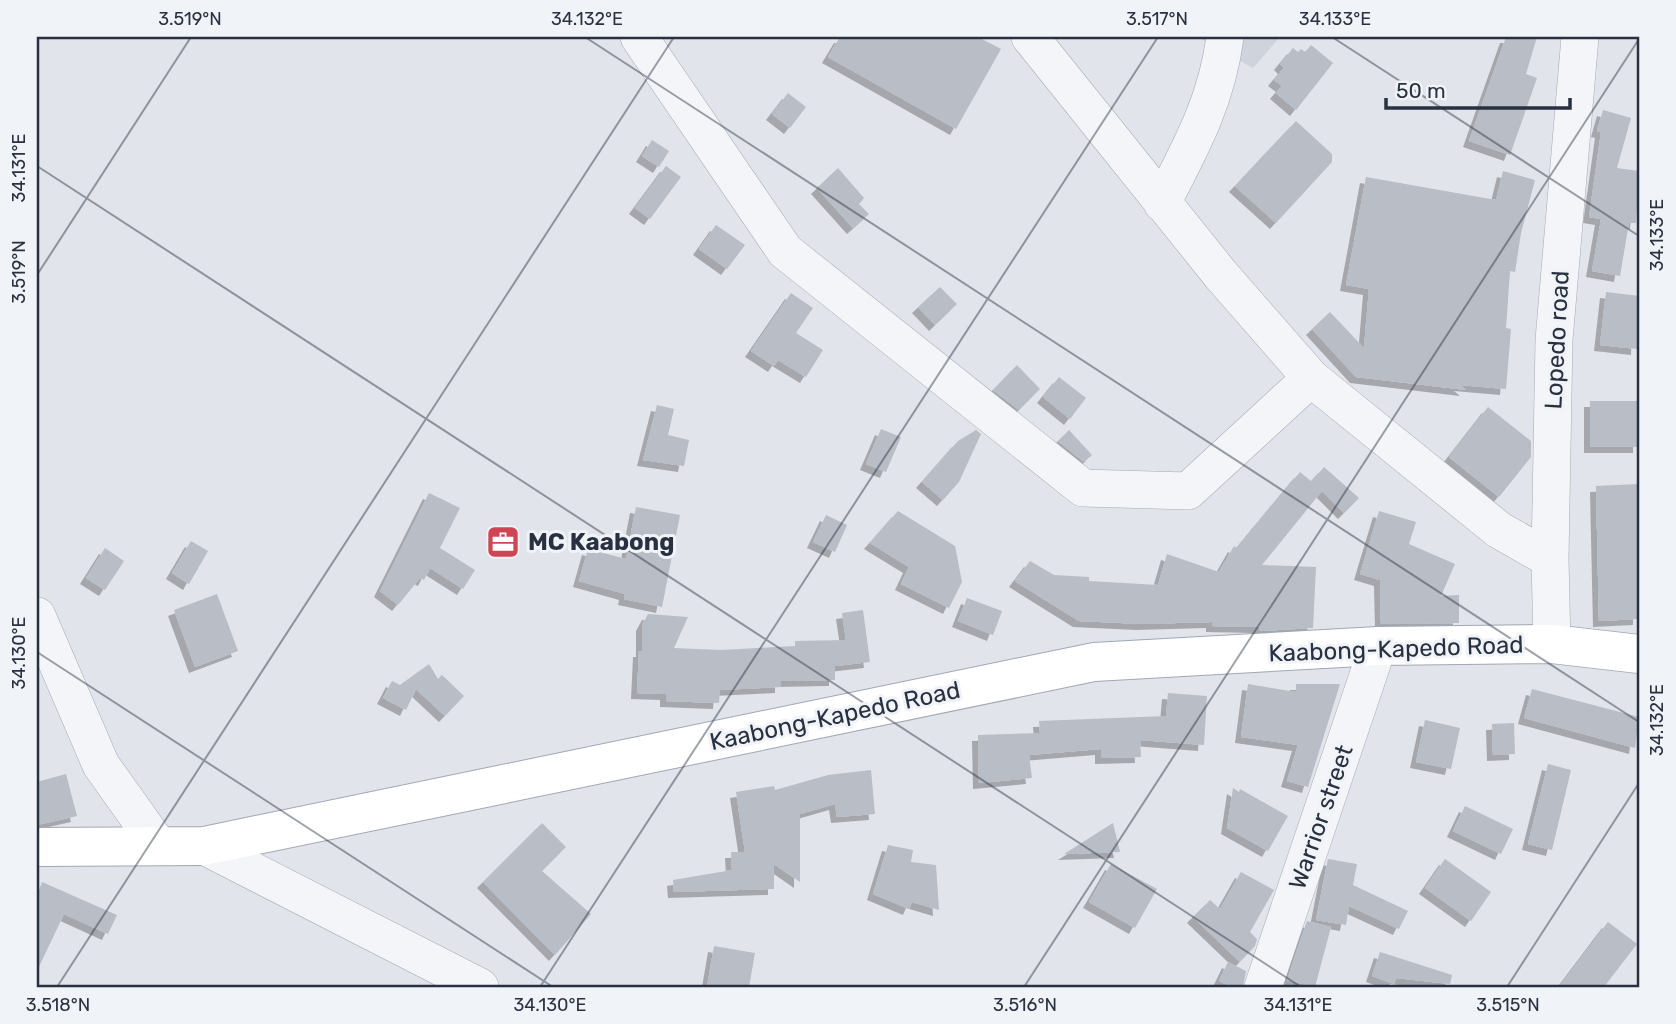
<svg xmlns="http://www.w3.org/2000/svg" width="1676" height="1024" font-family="Rubik,sans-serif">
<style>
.built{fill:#cfd3dc}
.building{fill:#b8bdc6;filter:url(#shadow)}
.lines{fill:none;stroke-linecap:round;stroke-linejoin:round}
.minor-casing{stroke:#a6abb4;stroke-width:38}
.major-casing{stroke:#a0a7b5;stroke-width:40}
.minor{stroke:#f3f5f8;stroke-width:37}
.major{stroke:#fff;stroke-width:38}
.ticks{fill:none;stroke:#293141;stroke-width:2;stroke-opacity:0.45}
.labels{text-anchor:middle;stroke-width:6;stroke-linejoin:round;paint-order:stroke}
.street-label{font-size:24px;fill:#293141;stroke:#f0f3f7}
.poi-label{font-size:24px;font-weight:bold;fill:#293141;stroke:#f0f3f7;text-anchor:start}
.neatline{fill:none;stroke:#293141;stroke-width:2.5}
.ticks-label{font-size:18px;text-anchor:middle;fill:#293141}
</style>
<defs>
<filter id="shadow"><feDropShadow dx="-6" dy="6" stdDeviation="0" flood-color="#0004"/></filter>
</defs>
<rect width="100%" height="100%" fill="#e1e4ea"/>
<path class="built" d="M1197 37H1280L1253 68Z"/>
<path class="building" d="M840 37H978L1001 49 956 129 828 57Z
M1506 37H1537L1526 74 1537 78 1510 155 1469 141Z
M1311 45 1333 63 1296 110 1276 93 1282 86 1274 80 1284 68 1280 64 1293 48 1298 52 1301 49 1305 52Z
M788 93 806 107 790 128 772 114Z
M1603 110 1631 118 1617 168 1639 171 1636 223H1629L1620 276 1592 271 1601 219 1589 217 1601 132 1597 131Z
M1296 121 1332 154V162L1276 223 1235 186Z
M652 140 669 151 659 167 642 156Z
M666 166 681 177 650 219 635 208Z
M838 168 864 198 859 204 869 214 853 228 817 188Z
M1503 171 1535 180 1521 233 1515 272 1510 271 1506 328 1511 329 1506 389 1460 385 1466 390 1356 377 1312 329 1330 312 1364 348 1369 289 1346 285 1366 177 1496 200Z
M716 225 745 245 727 269 699 249Z
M940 287 957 304 935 325 918 307Z
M1606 292 1639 296 1637 349 1600 345Z
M791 293 813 308 796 333 823 350 806 377 778 360 774 366 751 351Z
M1017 365 1040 389 1019 410 993 390Z
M1059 377 1086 398 1070 419 1043 397Z
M1590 401H1639V447H1590Z
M657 405 674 409 668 435 689 440 684 466 643 460Z
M1488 407 1531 441V457L1499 497 1449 457Z
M881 429 901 437 886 472 866 464Z
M976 430 981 434 959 482 943 500 922 482 958 441Z
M1069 430 1092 455 1084 462 1058 441Z
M1324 467 1359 498 1344 513 1322 491 1262 565 1316 567 1313 628 1259 631V627L1212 626V622L1142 624 1079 621 1015 581 1030 561 1054 575 1089 577V581L1158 585 1167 554 1219 572 1234 546 1237 548 1300 472 1317 486 1312 481Z
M1639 484V619L1599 621 1596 486Z
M429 493 460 508 440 548 475 570 463 589 430 568 424 580 420 578 398 605 380 591Z
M636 507 680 515 662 607 624 599 625 594 579 581 588 549 626 559Z
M898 511 955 546 962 582 949 608 901 584 909 567 870 543Z
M1379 511 1416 522 1409 544 1455 564 1441 596 1459 595V623L1381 624 1380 580 1360 574Z
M826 515 847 525 835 552 813 542Z
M191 541 208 551 189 584 172 573Z
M105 548 124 561 105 590 86 578Z
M217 594 238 651 195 667 174 610Z
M967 598 1002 611 993 635 958 621Z
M863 610 870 662 835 666V680L781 681V687L720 690 719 703 666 701V694L637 693 639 651H642V625L648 614 688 617 674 648 721 650 795 646V641L846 640 842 613Z
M429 664 438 679 442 675 464 696 445 716 416 689 406 710 383 698 392 681 400 685Z
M1248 684 1296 692V684H1340L1308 787 1287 781 1298 745 1241 737Z
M1532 689 1639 717 1635 748 1524 718Z
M1168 693 1207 696 1204 745 1140 740 1141 757 1101 758V749L1029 755 1032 778 979 783 978 735 1040 733 1039 721 1166 716Z
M1425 720 1460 728 1451 769 1416 762Z
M1514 723 1515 754 1493 755 1492 724Z
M1548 764 1571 770 1552 850 1528 844Z
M871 770 875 814 837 817 835 804 800 814V882L774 864V889L674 892 673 880 732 870 731 852H745L736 792 774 786 775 790 828 775Z
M66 774 77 816 37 825V782Z
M1233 788 1239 792 1240 789 1288 816 1268 851 1227 828Z
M1465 806 1513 829 1501 854 1453 831Z
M542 823 566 847 542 871 591 914 555 955 483 882Z
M1113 823 1120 852 1064 854Z
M888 845 913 850 911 862 936 865 939 910 912 902 909 909 873 894Z
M1328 859 1357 864 1353 885 1408 911 1399 929 1349 906 1346 925 1316 920Z
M1445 859 1491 892 1471 921 1425 888Z
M1111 864 1157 889 1135 928 1089 902Z
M1241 872 1274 890 1250 932 1257 939 1255 946 1240 962 1193 917 1210 900 1220 909Z
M42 882 117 915 108 934 64 914 37 971V896Z
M1307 921 1331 927 1315 987 1287 980Z
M1608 922 1637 944 1604 987H1559Z
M714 946 755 953 749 987H707Z
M1380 952 1452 975 1450 984 1396 978 1394 984 1372 976Z
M1228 962 1246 971 1243 987H1232L1219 981Z"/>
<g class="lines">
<defs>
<path id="minor" d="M639 37 785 251 1083 488 1188 491 1311 378
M1030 37 1221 275 1311 378 1499 530 1550 559
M1162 203C1191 147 1217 100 1225 37
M37 616 101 765 158 845
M1552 644 1550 559 1554 340 1580 37
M204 846 480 987
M1263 987 1378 646"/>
<path id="major" d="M37 847 204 846 1094 662 1378 646 1552 644 1639 654"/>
</defs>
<use href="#minor" class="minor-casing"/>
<use href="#major" class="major-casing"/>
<use href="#minor" class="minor"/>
<use href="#major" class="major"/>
</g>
<path class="ticks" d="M585 37 1639 722M1332 37 1639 236M37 166 1301 987M37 275 191 37M37 652 553 987M57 987 674 37M540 987 1158 37M1024 987 1639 39M1507 987 1639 783"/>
<defs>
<symbol id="office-square" viewBox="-11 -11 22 22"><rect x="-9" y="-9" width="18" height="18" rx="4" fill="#d04454" stroke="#f0f3f7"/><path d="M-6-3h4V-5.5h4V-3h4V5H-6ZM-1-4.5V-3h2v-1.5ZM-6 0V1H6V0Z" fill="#fff"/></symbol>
</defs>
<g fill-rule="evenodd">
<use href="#office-square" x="484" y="523" width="38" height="38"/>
</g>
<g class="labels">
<g class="street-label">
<text transform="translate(1557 340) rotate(-87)" y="8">Lopedo road</text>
<text transform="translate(1396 649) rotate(-2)" y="8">Kaabong-Kapedo Road</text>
<text transform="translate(835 716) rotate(-12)" y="8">Kaabong-Kapedo Road</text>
<text transform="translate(1321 817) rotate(-71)" y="8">Warrior street</text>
</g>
<g class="poi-label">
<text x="528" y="550">MC Kaabong</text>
</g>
</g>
<rect width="1676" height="1024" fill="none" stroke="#f0f3f7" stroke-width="77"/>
<path d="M1386 98v10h184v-10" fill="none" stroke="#293141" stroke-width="3.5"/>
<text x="1396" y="98" font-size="21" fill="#293141" stroke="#f0f3f7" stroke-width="5" paint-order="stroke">50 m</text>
<rect x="38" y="38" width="1600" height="948" class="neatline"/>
<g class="ticks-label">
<text x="190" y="25">3.519°N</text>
<text x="587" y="25">34.132°E</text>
<text x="1157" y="25">3.517°N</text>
<text x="1335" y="25">34.133°E</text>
<text transform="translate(19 168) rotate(-90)" y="6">34.131°E</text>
<text transform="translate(1657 235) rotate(-90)" y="6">34.133°E</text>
<text transform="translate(19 272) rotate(-90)" y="6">3.519°N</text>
<text transform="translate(19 653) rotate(-90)" y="6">34.130°E</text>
<text transform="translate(1657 720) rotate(-90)" y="6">34.132°E</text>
<text x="58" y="1011">3.518°N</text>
<text x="550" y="1011">34.130°E</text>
<text x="1025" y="1011">3.516°N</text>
<text x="1298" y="1011">34.131°E</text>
<text x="1508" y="1011">3.515°N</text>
</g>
</svg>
